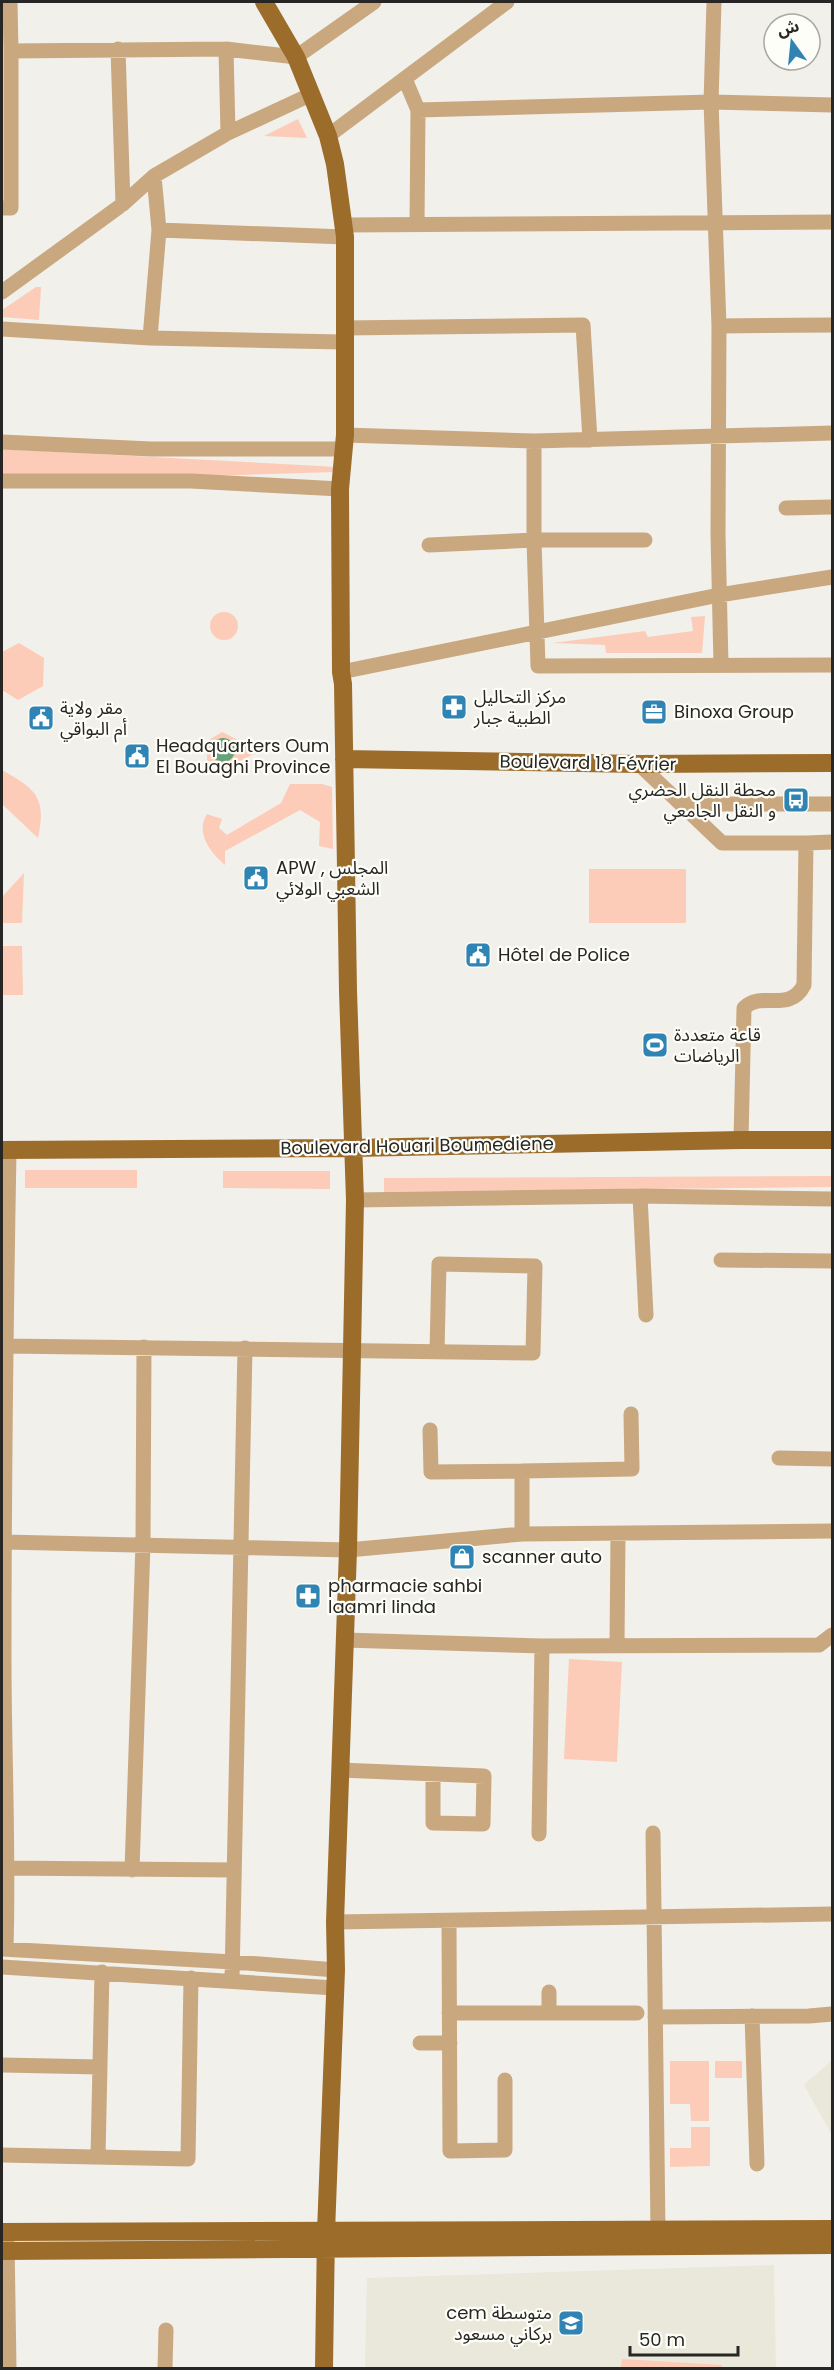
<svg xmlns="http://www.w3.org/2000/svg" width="834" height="2370" font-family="Poppins,'Noto Sans Arabic',sans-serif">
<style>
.built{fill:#eae8db}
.green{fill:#fcccb8}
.water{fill:#65a27a}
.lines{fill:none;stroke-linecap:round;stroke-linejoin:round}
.minor{stroke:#c9a880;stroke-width:15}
.major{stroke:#9c6c2b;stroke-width:18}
.labels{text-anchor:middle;stroke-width:4.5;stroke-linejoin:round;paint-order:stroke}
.poi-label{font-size:18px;fill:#272625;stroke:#fefef8;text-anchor:start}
.street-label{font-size:18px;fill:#272625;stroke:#fefef8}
</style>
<rect width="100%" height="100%" fill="#f1f0eb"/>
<path class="built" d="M832 2060V2135L804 2085Z
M774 2265 776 2368H365L367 2278Z"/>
<path class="green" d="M298 119 307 138 264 136Z
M36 287H41L39 320 2 317V310Z
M2 449 320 466 333 467 335 472 211 476 2 475Z
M210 626a14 14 0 1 1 28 0a14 14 0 1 1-28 0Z
M705 616 702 653H606L605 645 553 643 645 631 648 637 693 631 691 617Z
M19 643 44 658 43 686 18 700 2 690V652Z
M222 732 260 751 223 769 207 760V741Z
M2 770C35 789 47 796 38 838L2 804Z
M290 784H322L332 787 333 849 319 846 320 822 300 810 225 851V865C210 852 195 833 207 814L222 819 219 828 227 835 281 803Z
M589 869H686V923H589Z
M24 873 22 923H2V897Z
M2 946H22L23 995H3L2 993Z
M25 1170H137V1188H25Z
M223 1171H330V1189L223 1188Z
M832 1176V1187L384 1192V1178Z
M569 1659 622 1662 617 1762 564 1759Z
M670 2061H709V2121H691L690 2104H670Z
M715 2061H742V2078H715Z
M691 2127H710V2166L670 2167V2148H691Z
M622 2359 722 2365 721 2368H621Z"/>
<path class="water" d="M211 750a12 12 0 1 1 24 0a12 12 0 1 1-24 0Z"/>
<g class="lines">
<path class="minor" d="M10 2 11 51
M714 2 711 102 719 326 718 534 721 665
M118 49 123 204
M226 49 228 133
M405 79 418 110
M328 136 507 2
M2 208H11V51L226 49 296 57 374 2
M343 225 832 222
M417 225 418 110 711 102 832 105
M159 230 345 237
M2 292 123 204 154 176 228 133 312 94
M719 326 832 325
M344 328 583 325 590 440
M2 329 150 338 343 342
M150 338 159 230 154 176
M345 435 534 441 832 433
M534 441V540L538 666 832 665
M2 442 151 449H344
M2 481H191L340 489
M786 508 832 507
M429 545 534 540H645
M341 672 719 595 832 577
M639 764 722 843H806
M683 804H832
M741 1140 744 1008C762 990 789 1014 804 985L806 843 832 842
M640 1196 646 1315
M355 1200 640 1196 832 1199
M721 1260 832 1261
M6 1346 533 1353 535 1266 439 1264 437 1352
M430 1430 431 1472 522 1471V1534
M779 1458 832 1459
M522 1471 632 1469 631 1414
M4 1542 348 1550 522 1534 832 1531
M344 1640 542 1646 819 1645 832 1635
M617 1645 618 1535
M340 1770 484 1776 483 1824 433 1823V1775
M653 1833 658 2230
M539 1834 542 1646
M2 1868 234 1870
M132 1870 143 1544 144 1347
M449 1921 450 2151 505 2150V2080
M335 1922 832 1914
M2 1949 233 1962 336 1970
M6 1949C9 1852 4 1756 4 1659 4 1489 6 1319 9 1150
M2 1967 335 1988
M232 1980 245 1348
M449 2013H637
M549 2013V1992
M752 2016 757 2164
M655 2017 809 2016 832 2014
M420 2043H450
M2 2065 100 2067
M2 2155 188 2159 191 1978
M98 2157 102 1972
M7 2240 9 2368
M165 2368 166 2330"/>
<path class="major" d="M264 2 296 57 328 136 335 164 345 237V435L340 489 341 672 343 684 348 991 355 1200 348 1550 335 1922 336 1970 326 2232 324 2368
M344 759 639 764 832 763
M2 1150 353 1148 741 1140H832
M2 2232 832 2229
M2 2251 832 2245"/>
</g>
<defs>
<symbol id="pharmacy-square" viewBox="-11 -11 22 22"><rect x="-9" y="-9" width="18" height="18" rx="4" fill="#2f84b3" stroke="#fefef8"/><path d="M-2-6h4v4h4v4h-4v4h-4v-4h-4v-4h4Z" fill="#fff"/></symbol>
<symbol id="office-square" viewBox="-11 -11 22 22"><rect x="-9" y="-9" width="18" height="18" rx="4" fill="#2f84b3" stroke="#fefef8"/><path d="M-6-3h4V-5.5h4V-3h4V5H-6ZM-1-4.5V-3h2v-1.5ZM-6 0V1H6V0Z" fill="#fff"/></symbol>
<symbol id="civic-square" viewBox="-11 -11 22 22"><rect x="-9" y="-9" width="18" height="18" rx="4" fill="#2f84b3" stroke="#fefef8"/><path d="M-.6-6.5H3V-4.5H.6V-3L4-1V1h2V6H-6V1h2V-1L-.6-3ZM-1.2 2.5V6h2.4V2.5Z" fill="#fff"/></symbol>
<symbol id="bus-square" viewBox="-11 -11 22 22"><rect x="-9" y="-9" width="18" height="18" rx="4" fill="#2f84b3" stroke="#fefef8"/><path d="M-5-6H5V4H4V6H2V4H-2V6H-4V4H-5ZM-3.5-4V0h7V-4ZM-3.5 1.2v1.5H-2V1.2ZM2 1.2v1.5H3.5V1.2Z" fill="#fff"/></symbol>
<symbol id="stadium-square" viewBox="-11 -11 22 22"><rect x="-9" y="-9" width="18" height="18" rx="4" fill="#2f84b3" stroke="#fefef8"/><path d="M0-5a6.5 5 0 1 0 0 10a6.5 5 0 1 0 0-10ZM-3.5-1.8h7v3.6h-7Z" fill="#fff"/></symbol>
<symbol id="shop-square" viewBox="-11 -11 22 22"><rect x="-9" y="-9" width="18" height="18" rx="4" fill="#2f84b3" stroke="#fefef8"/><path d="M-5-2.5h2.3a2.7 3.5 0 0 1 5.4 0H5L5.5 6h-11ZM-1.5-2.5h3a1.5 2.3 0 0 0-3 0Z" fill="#fff"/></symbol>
<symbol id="school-square" viewBox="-11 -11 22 22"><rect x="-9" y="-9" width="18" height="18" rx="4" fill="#2f84b3" stroke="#fefef8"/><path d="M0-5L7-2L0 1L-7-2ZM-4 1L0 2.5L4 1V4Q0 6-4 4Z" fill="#fff"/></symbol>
</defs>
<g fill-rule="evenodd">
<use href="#pharmacy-square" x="439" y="692" width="30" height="30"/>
<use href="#office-square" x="639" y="697" width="30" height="30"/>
<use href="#civic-square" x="26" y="703" width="30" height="30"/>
<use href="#civic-square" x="122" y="741" width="30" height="30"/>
<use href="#bus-square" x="781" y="785" width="30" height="30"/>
<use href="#civic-square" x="241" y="863" width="30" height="30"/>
<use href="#civic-square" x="463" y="940" width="30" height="30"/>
<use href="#stadium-square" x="640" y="1030" width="30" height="30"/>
<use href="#shop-square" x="447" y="1542" width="30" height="30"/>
<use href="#pharmacy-square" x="293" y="1581" width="30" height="30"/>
<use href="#school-square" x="556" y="2308" width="30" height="30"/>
</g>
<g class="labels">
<g class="poi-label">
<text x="474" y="703">مركز التحاليل<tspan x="474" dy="21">الطبية جبار</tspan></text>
<text x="60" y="714">مقر ولاية<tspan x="60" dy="21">أم البواقي</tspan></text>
<text x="674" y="718">Binoxa Group</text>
<text x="156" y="752">Headquarters Oum<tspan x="156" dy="21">El Bouaghi Province</tspan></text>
<text x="776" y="796" text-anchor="end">محطة النقل الحضري<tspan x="776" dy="21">و النقل الجامعي</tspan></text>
<text x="276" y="874">APW , المجلس<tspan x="276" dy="21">الشعبي الولائي</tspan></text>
<text x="498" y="961">Hôtel de Police</text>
<text x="674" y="1041">قاعة متعددة<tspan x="674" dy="21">الرياضات</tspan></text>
<text x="482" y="1563">scanner auto</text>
<text x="328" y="1592">pharmacie sahbi<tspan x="328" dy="21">laamri linda</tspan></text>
<text x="552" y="2319" text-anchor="end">cem متوسطة<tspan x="552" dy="21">بركاني مسعود</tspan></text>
</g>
<g class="street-label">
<text transform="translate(588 763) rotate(1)" y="6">Boulevard 18 Février</text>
<text transform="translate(417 1146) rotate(-1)" y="6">Boulevard Houari Boumediene</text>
</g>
</g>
<rect width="834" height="2370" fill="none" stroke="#272625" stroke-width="6"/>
<g transform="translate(792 42) rotate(345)"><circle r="28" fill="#fefef8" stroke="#a8a8a4" stroke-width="1.5"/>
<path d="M0-4.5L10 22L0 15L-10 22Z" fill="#2f84b3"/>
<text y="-9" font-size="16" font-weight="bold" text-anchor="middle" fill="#272625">ش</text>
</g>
<path d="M630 2346v9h108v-9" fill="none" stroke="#272625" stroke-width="3"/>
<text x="639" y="2346" font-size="18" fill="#272625" stroke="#fefef8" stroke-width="4.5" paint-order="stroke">50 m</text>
</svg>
